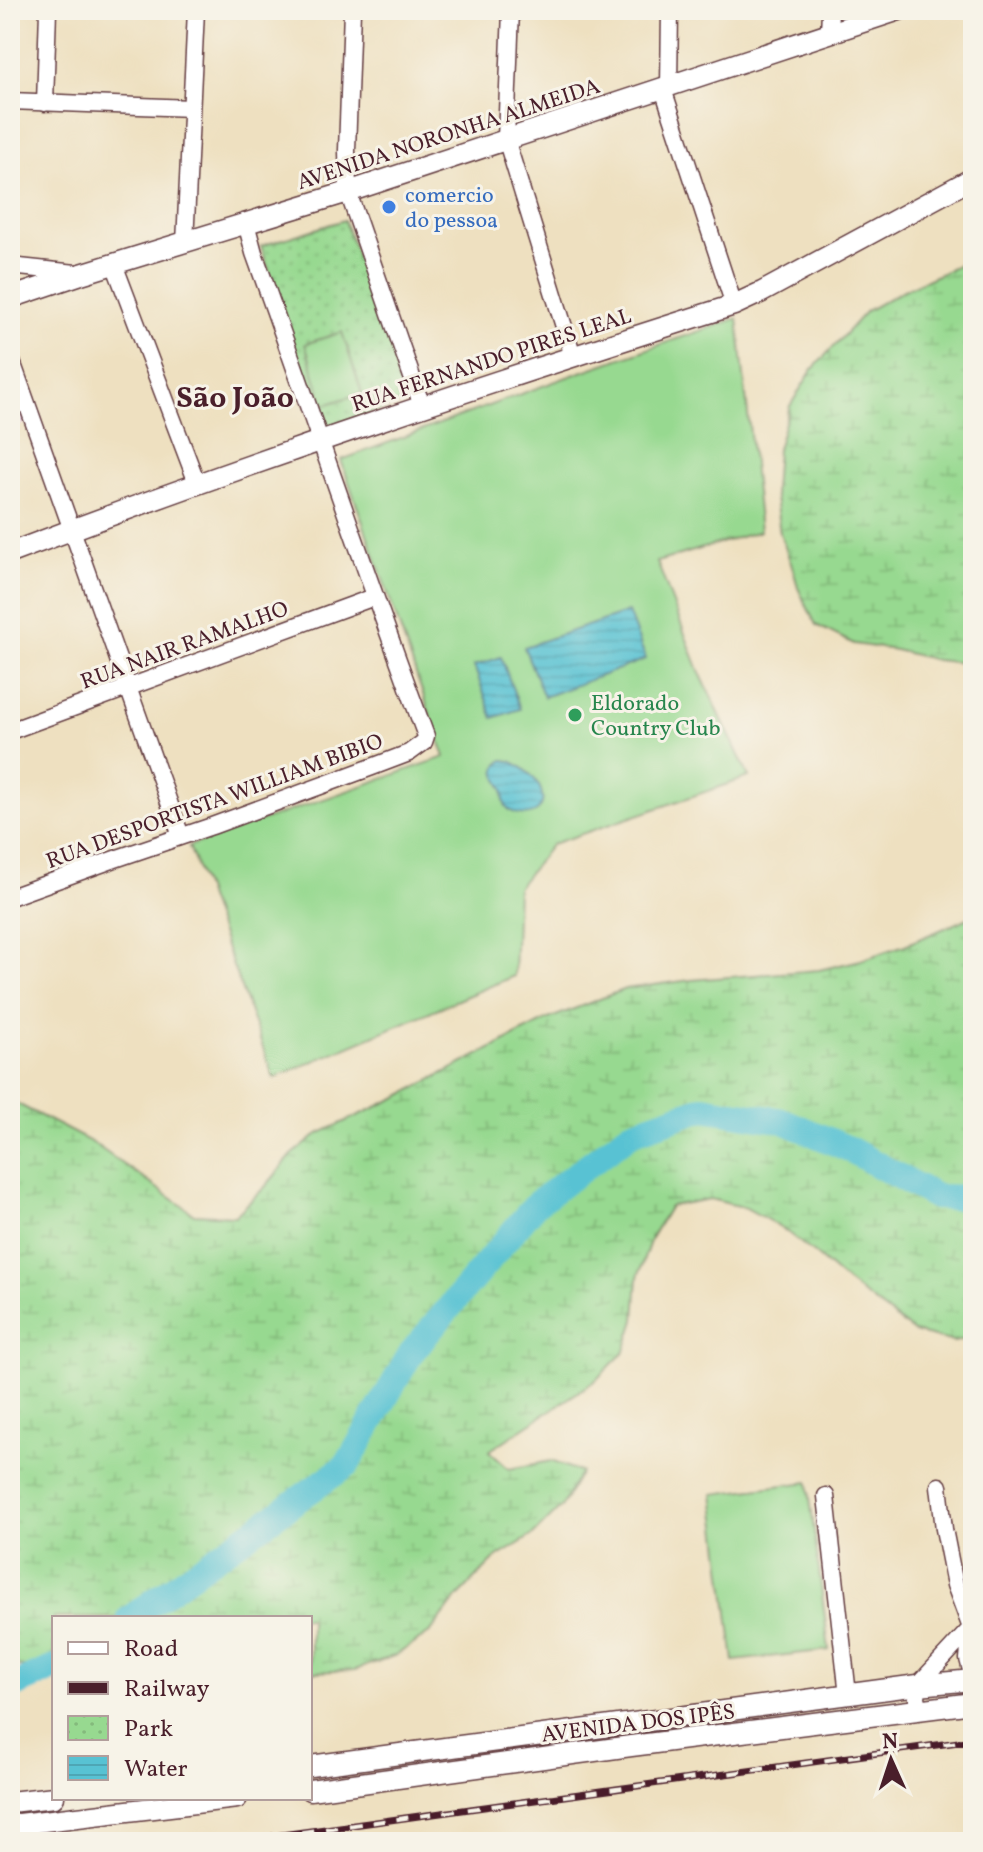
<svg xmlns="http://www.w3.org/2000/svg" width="983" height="1852" font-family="Vollkorn,serif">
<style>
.built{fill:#ebd1eb}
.wetland{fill:url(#wetland-marsh);stroke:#707c5e;stroke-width:2}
.park{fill:url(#park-dots);stroke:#707c5e;stroke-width:2}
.pitch{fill:#97d990;stroke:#707c5e;stroke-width:2}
.water{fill:url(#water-rules);stroke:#51707f;stroke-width:2}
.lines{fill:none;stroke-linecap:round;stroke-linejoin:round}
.river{stroke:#58c2d3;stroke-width:26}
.minor-casing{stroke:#633c41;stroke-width:19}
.major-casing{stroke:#633c41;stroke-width:23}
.minor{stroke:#fff;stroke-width:16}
.major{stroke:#fff;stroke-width:20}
.rail-casing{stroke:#4a1f2b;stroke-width:7}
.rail{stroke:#f7f3e8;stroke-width:4;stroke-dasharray:12;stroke-linecap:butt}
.shop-dot{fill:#3f7fe0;stroke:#f7f3e8;stroke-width:3}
.leisure-dot{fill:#2e9e5b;stroke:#f7f3e8;stroke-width:3}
.labels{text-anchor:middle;stroke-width:6;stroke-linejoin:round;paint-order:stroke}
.street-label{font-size:22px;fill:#4a1f2b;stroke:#f7f3e8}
.shop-label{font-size:22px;fill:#366cbe;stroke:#f7f3e8;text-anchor:start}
.leisure-label{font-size:22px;fill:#27864d;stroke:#f7f3e8;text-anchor:start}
.district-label{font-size:30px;font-weight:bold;fill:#4a1f2b;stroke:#f7f3e8}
</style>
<defs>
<pattern id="wetland-marsh" width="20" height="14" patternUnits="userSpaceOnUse" patternTransform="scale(2)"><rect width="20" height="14" fill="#97d990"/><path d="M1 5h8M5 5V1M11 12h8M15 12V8" fill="none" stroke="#84ba7c"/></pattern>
<pattern id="park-dots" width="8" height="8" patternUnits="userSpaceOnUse" patternTransform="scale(2)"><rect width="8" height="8" fill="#97d990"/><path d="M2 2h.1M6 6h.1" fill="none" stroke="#84ba7c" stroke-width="1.8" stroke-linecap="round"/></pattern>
<pattern id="water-rules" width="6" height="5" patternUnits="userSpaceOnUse" patternTransform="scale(2)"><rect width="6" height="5" fill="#58c2d3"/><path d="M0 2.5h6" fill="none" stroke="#4ea6b5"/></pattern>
</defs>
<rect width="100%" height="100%" fill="#f7f3e8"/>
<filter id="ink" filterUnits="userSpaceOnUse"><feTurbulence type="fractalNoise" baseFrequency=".0125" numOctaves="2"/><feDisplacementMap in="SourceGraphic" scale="16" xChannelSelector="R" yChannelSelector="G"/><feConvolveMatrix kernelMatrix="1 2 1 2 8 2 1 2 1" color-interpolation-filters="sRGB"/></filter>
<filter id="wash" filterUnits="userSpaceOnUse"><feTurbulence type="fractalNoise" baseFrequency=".006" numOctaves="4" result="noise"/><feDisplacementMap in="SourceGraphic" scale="32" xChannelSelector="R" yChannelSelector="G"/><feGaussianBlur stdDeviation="1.8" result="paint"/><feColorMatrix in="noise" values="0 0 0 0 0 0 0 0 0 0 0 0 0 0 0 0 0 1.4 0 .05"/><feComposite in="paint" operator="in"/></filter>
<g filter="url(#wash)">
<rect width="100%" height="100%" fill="#eee0c0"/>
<path class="built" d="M10 377 26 423 10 429Z"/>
<path class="wetland" d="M973 259V664L936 660 895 650 854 644 816 625 798 588 794 572 780 533 774 491 777 449 790 406 812 370 866 311 904 290Z
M973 916V1337L954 1342 914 1332 847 1282 815 1254 782 1228 746 1208 710 1199 670 1206 651 1238 638 1277 635 1320 625 1351 596 1380 489 1451 509 1469 551 1461 581 1472 562 1506 533 1535 497 1557 484 1570 455 1600 431 1632 396 1655 355 1670 313 1672H310V1618H54V1672L10 1665V1100L93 1143 194 1214 235 1216 266 1186 292 1155 318 1134 398 1097 546 1020 625 989 691 980 819 970 861 960 905 945Z"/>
<path class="park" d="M344 220 410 399 321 433 261 246Z"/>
<path class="pitch" d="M738 318 760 531 657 562 700 673 749 777 552 844 517 888 514 976 274 1078 189 846 445 757 341 460 589 369Z
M342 332 362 393 324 405 305 344Z
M808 1482 829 1650 734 1661 713 1494Z"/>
<path class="water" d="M628 612 646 659 544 697 524 647Z
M501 657 520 709 493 718 474 666Z
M503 760C520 760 546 784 542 803 538 819 513 817 506 806 502 800 505 793 502 787 497 776 490 772 503 760Z"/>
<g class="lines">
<path class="river" d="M130 1618 347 1465 411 1353 536 1204 631 1133 703 1108 784 1121 849 1149 936 1197 973 1198
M10 1687 54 1668"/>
</g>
</g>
<g filter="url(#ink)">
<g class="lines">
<defs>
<path id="minor" d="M352 10 347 150 348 192 422 406
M511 10 506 139 573 356
M829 33 830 10
M669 87 670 10
M663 89 734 305
M10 101 191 108
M45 103 48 10
M185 243 196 10
M114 264 197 483
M10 266 76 273
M10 356 181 836
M10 731 374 597
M10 897 115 859 212 826 372 767 409 753 424 742 426 736C366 576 312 414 254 253L246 223
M939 1486 944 1529 955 1585 971 1628 968 1659 973 1677
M826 1496 848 1695
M921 1710 917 1698 918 1685 972 1627"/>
<path id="major" d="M10 298 81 274 348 192 899 10
M10 553C249 462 491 382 734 305L762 292 973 178
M310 1766 918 1685 973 1680
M310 1790 631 1746 973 1703
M10 1802 54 1797
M10 1825 237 1798"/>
</defs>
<use href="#minor" class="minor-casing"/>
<use href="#major" class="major-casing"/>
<use href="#minor" class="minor"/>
<use href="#major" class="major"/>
<defs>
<path id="rail" d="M230 1842 973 1740"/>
</defs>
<use href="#rail" class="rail-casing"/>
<use href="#rail" class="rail"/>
</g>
</g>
<circle class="shop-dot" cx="389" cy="207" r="8"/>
<circle class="leisure-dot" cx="575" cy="715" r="8"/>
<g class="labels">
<g class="street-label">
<text transform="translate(448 133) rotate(-18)" y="8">AVENIDA NORONHA ALMEIDA</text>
<text transform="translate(491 359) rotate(-18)" y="8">RUA FERNANDO PIRES LEAL</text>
<text transform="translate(184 644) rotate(-20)" y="8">RUA NAIR RAMALHO</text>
<text transform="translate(214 800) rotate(-20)" y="8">RUA DESPORTISTA WILLIAM BIBIO</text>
<text transform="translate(638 1722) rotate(-7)" y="8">AVENIDA DOS IPÊS</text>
</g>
<g class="shop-label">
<text x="405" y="202">comercio<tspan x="405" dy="25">do pessoa</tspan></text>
</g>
<g class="leisure-label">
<text x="591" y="710">Eldorado<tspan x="591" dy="25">Country Club</tspan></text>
</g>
<g class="district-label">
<text x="235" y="407">São João</text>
</g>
</g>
<rect width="983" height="1852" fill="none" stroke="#f7f3e8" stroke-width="40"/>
<rect x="52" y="1616" width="260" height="184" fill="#f7f3e8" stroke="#b29e9c" stroke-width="2"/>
<rect x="68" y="1642" width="40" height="12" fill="#ffffff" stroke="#b29e9c" stroke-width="2"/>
<text x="124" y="1656" font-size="24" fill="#4a1f2b">Road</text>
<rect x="68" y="1682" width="40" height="12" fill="#4a1f2b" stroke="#b29e9c" stroke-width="2"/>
<text x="124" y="1696" font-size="24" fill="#4a1f2b">Railway</text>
<rect x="68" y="1716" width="40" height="24" fill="url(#park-dots)" stroke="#b29e9c" stroke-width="2"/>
<text x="124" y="1736" font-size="24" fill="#4a1f2b">Park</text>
<rect x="68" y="1756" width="40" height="24" fill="url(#water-rules)" stroke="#b29e9c" stroke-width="2"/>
<text x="124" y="1776" font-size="24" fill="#4a1f2b">Water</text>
<g transform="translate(891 1760) rotate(357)" stroke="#f7f3e8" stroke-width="6" paint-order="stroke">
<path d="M0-6L14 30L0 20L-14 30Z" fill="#4a1f2b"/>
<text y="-12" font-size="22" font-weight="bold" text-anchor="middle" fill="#4a1f2b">N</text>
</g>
</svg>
